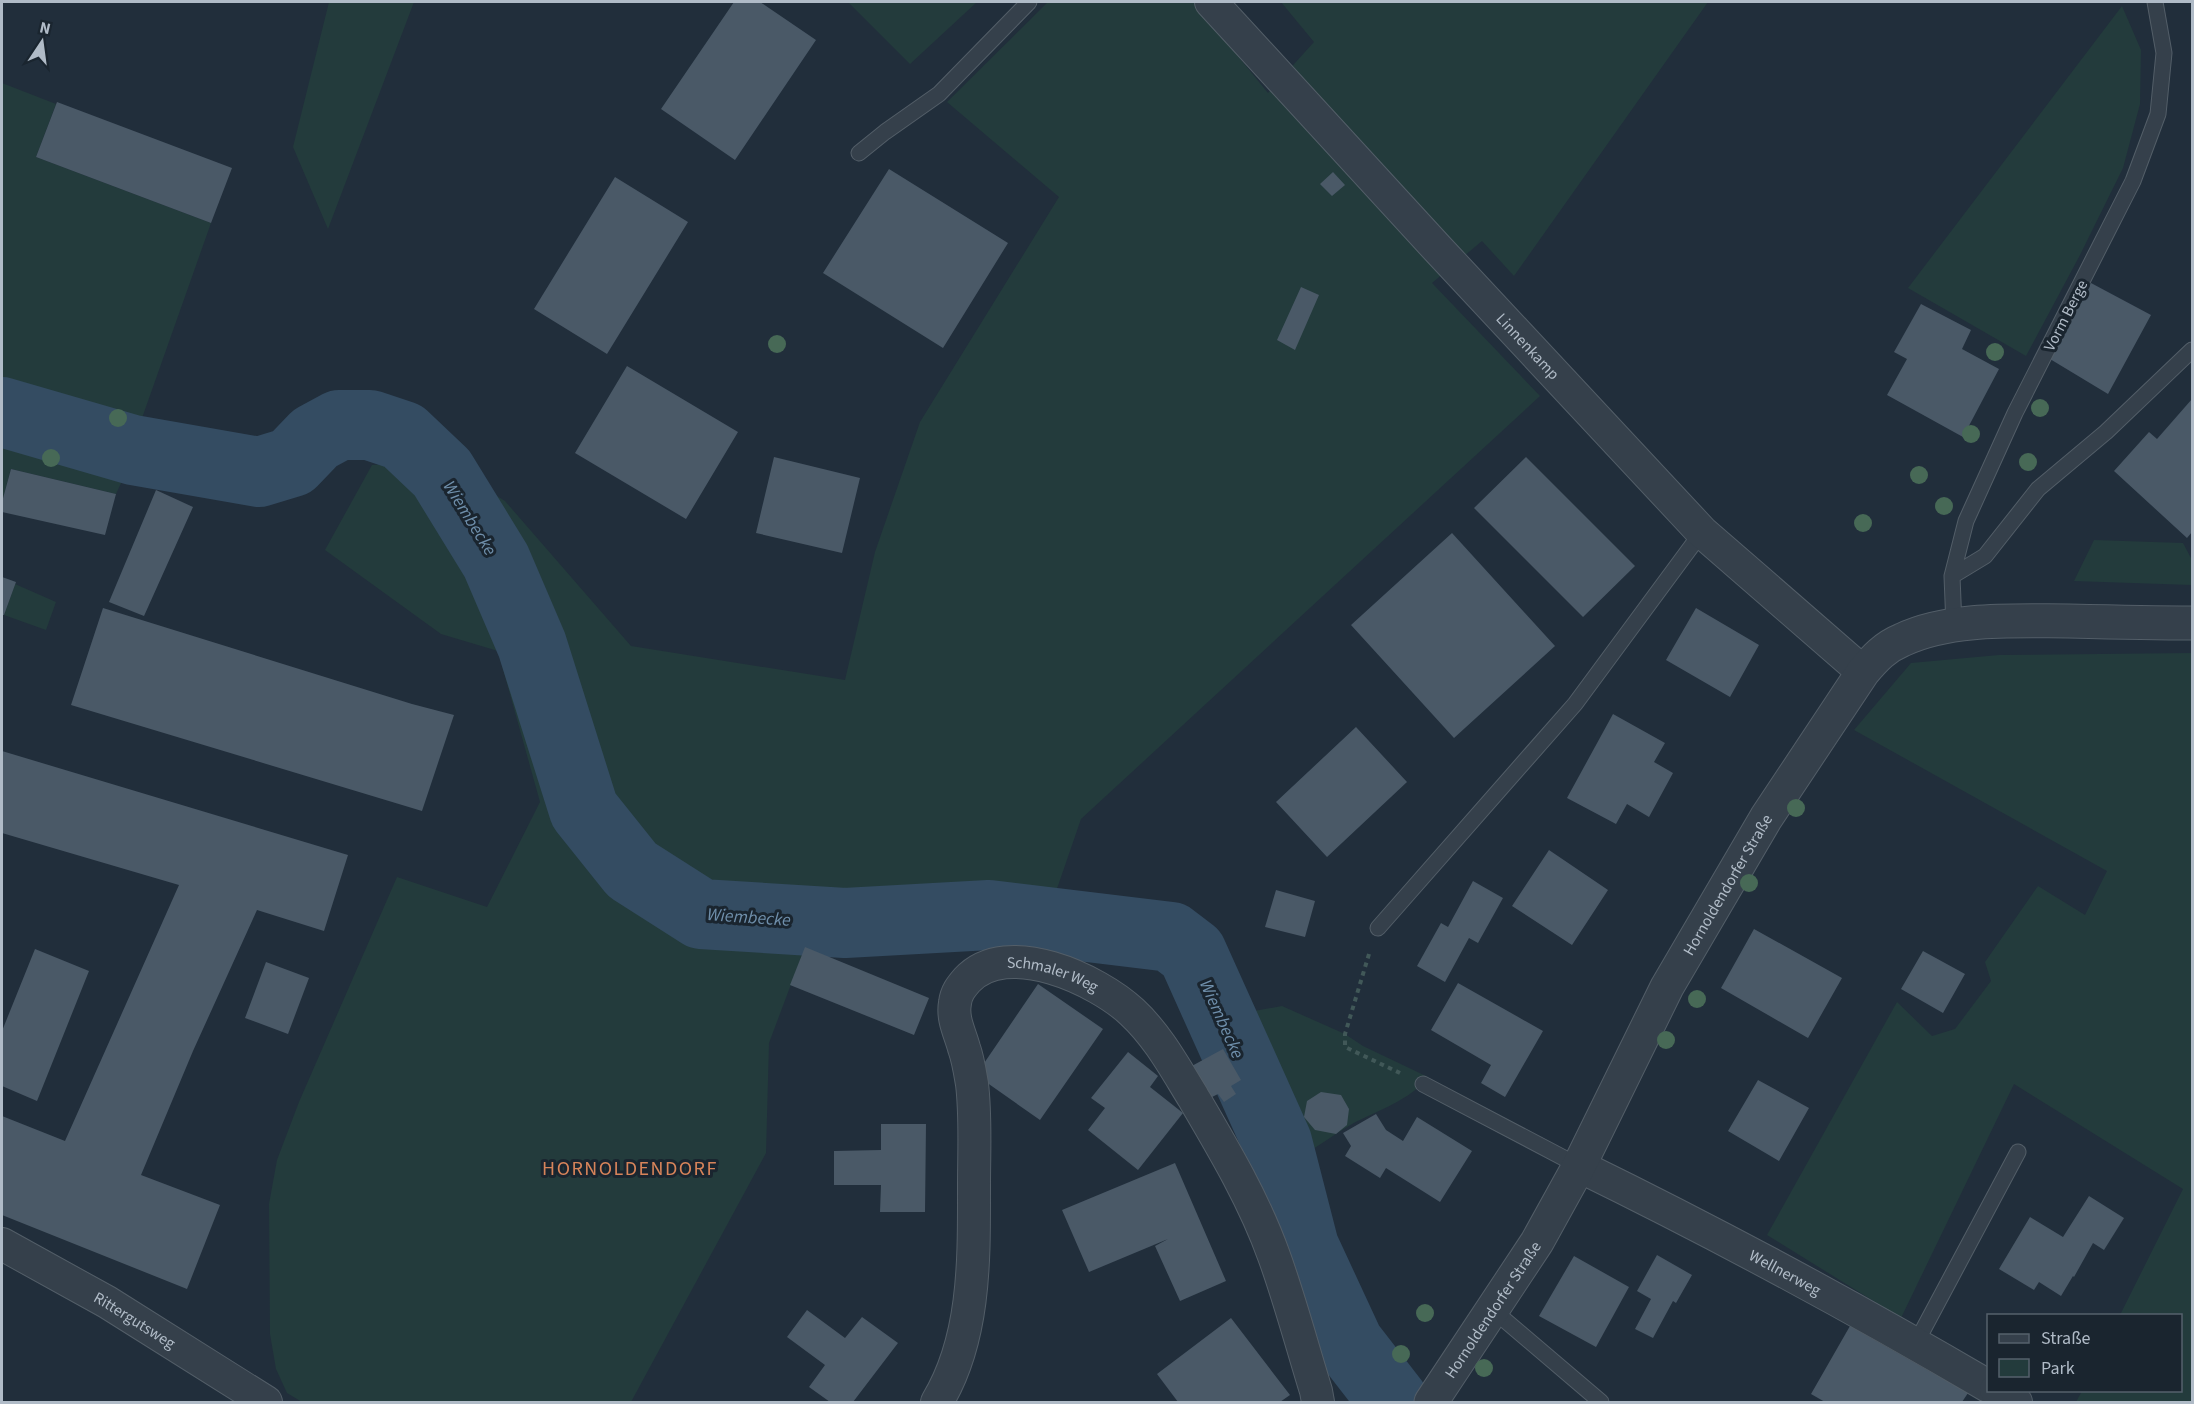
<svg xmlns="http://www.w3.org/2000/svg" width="2194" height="1404" font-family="'Source Sans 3',sans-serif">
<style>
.green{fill:#233b3c}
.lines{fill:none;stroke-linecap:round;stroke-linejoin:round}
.river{stroke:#344c62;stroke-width:70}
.building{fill:#4a5967}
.service-casing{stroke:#535e68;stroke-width:17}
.minor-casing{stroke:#535e68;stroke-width:34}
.tertiary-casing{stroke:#535e68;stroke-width:35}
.path{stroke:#415858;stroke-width:4;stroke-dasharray:4.5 4.5;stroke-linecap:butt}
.service{stroke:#35404b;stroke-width:15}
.minor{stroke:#35404b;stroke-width:32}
.tertiary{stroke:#35404b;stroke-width:33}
.tree{fill:#476956}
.labels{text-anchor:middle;stroke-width:6;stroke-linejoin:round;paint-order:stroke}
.street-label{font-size:16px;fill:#b0bbc7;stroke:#1a252f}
.water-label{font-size:18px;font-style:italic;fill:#6f8fab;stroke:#1a252f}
.quarter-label{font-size:20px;letter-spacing:1.5px;fill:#d7845a;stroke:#1a252f}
</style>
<rect width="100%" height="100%" fill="#212e3b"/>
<path class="green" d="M329 2H414L328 229 293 147Z
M848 2H977L910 64Z
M1048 2H1194L1268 93 1314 42 1281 2H1708L1514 276 1482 241 1432 283 1540 396 1081 819 1040 938 805 947 769 1043 766 1153 631 1402H302L287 1393 276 1369 270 1334 269 1204 277 1160 299 1102 397 877 487 907 540 802 498 651 441 634 325 550 372 465 443 462 505 501 631 646 845 680 875 552 920 422 1059 197 947 102Z
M2122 6 2141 50 2140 104 2123 168 2080 255 2026 356 1908 288Z
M2 83 56 104 36 157 211 223 136 435 2 395Z
M2 429 129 466 116 494 11 469 2 502Z
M2094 540 2183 543 2192 560V585L2074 581Z
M15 584 56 602 46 630 4 615Z
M2192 653V1402H2076L2082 1391 2180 1390V1316L2120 1315 2183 1189 2014 1084 1901 1318 1767 1235 1897 1002 1932 1036 1955 1029 1991 981 1985 962 2038 886 2085 915 2107 871 1854 730 1911 663 1999 655Z
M1282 1006 1345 1034 1363 1046 1428 1077C1411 1100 1376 1111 1352 1124 1335 1134 1318 1146 1301 1157L1265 1054 1254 1011Z"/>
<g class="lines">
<path class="river" d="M2 412 133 450 259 472 292 462 315 438 339 425H370L403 436 442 473 496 561 532 645 584 810 632 870 701 914 845 923 989 915 1171 937 1192 953 1277 1142 1304 1247 1349 1344 1394 1402"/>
</g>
<path class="building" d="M734 2H760L816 40 735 160 661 109Z
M57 102 232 168 211 223 36 157Z
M889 169 1008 243 943 348 823 273Z
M1333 172 1345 185 1332 196 1320 184Z
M615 177 688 222 607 354 534 309Z
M2091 283 2151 315 2108 394 2050 359Z
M1301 287 1319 295 1295 350 1277 340Z
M1921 304 1971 330 1962 349 1999 369 1963 437 1887 395 1907 359 1894 352Z
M627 366 738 432 686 519 575 453Z
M2192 399V532L2187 538 2114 471 2149 432 2157 439Z
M774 457 860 478 842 553 756 533Z
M1526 457 1635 566 1583 617 1474 508Z
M11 469 116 494 105 535 2 512V502Z
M156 490 193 507 144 616 109 602Z
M1452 533 1555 646 1454 738 1351 625Z
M2 577 16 582 4 615H2Z
M103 608 412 704 454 715 422 811 71 705Z
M1696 608 1759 645 1730 697 1666 660Z
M1613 714 1665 743 1654 762 1673 773 1649 817 1627 804 1616 824 1567 798Z
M1356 727 1407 782 1327 857 1276 802Z
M2 751 348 855 324 931 257 910 193 1051 141 1175 220 1205 187 1289 2 1215V1116L65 1141 179 885 2 833Z
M1549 850 1608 890 1572 945 1512 906Z
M1473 881 1503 898 1478 943 1469 938 1445 982 1417 966 1441 923 1448 927Z
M1276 890 1315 901 1305 937 1265 927Z
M1754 929 1842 978 1808 1038 1721 988Z
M805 947 929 998 914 1035 790 985Z
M35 949 89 971 37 1101 2 1086V1031Z
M1923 951 1965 974 1943 1013 1901 989Z
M266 962 309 978 288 1034 245 1018Z
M1458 983 1543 1031 1505 1097 1481 1083 1491 1065 1431 1030Z
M1038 984 1103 1029 1040 1120 976 1075Z
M1223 1049 1241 1080 1231 1086 1236 1094 1224 1102 1218 1094 1208 1099 1190 1067Z
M1128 1052 1158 1076 1150 1087 1183 1113 1138 1170 1088 1130 1105 1108 1091 1098Z
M1758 1080 1809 1108 1779 1161 1728 1131Z
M1321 1092 1341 1095 1349 1109 1347 1125 1336 1134 1315 1130 1304 1117 1307 1101Z
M1376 1114 1386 1130 1403 1141 1417 1117 1472 1151 1440 1202 1386 1168 1380 1178 1345 1156 1351 1146 1343 1133Z
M881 1124H926L925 1212H880L881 1185H834V1151L881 1150Z
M1175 1163 1226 1281 1180 1301 1155 1246 1168 1239 1089 1272 1062 1210Z
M2089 1196 2124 1218 2104 1250 2093 1243 2074 1277 2073 1276 2061 1296 2039 1282 2034 1290 1999 1269 2030 1217 2063 1237Z
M1657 1255 1692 1275 1676 1303 1673 1301 1653 1338 1635 1329 1651 1299 1637 1291Z
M1574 1256 1629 1287 1596 1347 1539 1316Z
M807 1310 845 1338 862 1317 898 1343 853 1402H830L809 1387 825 1365 787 1337Z
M1231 1318 1290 1395 1280 1402H1178L1157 1374Z
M1850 1326 1968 1393 1962 1402H1825L1811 1394Z"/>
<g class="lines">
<defs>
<path id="service" d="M859 153 885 132 939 94 1029 2
M1952 576 1985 556 2038 489 2106 432 2192 350
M1954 626 1952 576 1966 521 2015 413 2133 181 2158 114 2164 53 2155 2
M1378 928 1575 704 1702 532
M1423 1084 1579 1166
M1493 1310 1601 1402
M1916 1343 2018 1152"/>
<g id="minor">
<path id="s1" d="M1211 2 1437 248 1702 532 1863 672"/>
<path id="s2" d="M1579 1166C1718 1234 1855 1308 1988 1386"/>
<path id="s3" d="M2 1244 107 1302 266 1402"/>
<path d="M1996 1390 2016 1402"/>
<path id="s4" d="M937 1402C976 1338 974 1257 974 1184 974 1151 976 1117 972 1084 970 1072 968 1059 964 1048 960 1033 952 1019 955 1003 956 993 961 987 967 980 1007 937 1098 980 1132 1012 1158 1036 1175 1068 1193 1097 1223 1148 1254 1200 1274 1256 1290 1300 1302 1346 1316 1391L1318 1402"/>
</g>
<g id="tertiary">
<path id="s5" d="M1431 1402 1537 1242 1579 1166 1667 987 1766 818 1863 672C1875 658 1885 647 1902 640 1950 617 2017 621 2069 621 2110 622 2151 623 2192 623"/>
</g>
</defs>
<use href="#service" class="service-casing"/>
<use href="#minor" class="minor-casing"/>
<use href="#tertiary" class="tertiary-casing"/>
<path class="path" d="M1369 954 1345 1034V1047L1400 1073"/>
<use href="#service" class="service"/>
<use href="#minor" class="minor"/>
<use href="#tertiary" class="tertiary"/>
</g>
<g class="tree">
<circle cx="777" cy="344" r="9"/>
<circle cx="1995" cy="352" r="9"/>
<circle cx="2040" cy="408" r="9"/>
<circle cx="118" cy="418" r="9"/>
<circle cx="1971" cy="434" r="9"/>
<circle cx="51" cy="458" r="9"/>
<circle cx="2028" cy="462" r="9"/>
<circle cx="1919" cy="475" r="9"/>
<circle cx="1944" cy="506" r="9"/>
<circle cx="1863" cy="523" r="9"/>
<circle cx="1796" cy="808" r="9"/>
<circle cx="1749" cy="883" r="9"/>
<circle cx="1697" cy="999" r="9"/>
<circle cx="1666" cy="1040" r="9"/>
<circle cx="1425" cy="1313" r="9"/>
<circle cx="1401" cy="1354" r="9"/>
<circle cx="1484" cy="1368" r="9"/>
</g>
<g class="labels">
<g class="street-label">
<text transform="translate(2065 315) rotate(-63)" y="6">Vorm Berge</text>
<text dy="6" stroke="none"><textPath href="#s1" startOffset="468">Linnenkamp</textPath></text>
<text dy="6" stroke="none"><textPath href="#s5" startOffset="597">Hornoldendorfer Straße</textPath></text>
<text dy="6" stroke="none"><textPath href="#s4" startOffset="526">Schmaler Weg</textPath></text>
<text dy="6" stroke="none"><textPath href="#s2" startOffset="232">Wellnerweg</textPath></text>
<text dy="6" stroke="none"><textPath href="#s5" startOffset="111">Hornoldendorfer Straße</textPath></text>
<text dy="6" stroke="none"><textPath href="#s3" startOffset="153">Rittergutsweg</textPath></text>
</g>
<g class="water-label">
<text transform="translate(470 518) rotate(58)" y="6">Wiembecke</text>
<text transform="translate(749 917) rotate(4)" y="6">Wiembecke</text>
<text transform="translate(1222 1019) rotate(66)" y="6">Wiembecke</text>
</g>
<g class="quarter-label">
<text x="630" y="1175">HORNOLDENDORF</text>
</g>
</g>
<rect width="2194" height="1404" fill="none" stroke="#b0bbc7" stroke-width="6"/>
<rect x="1987" y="1314" width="195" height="78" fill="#1a252f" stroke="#56616c" stroke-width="1.5"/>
<rect x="1999" y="1334" width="30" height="9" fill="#35404b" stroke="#56616c" stroke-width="1.5"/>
<text x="2041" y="1344" font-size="18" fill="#b0bbc7">Straße</text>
<rect x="1999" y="1359" width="30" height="18" fill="#233b3c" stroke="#56616c" stroke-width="1.5"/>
<text x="2041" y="1374" font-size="18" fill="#b0bbc7">Park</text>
<g transform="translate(42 42) rotate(13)" stroke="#1a252f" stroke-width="4.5" paint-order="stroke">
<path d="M0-4.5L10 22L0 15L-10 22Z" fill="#b0bbc7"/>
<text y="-9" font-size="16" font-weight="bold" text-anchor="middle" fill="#b0bbc7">N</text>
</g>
</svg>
